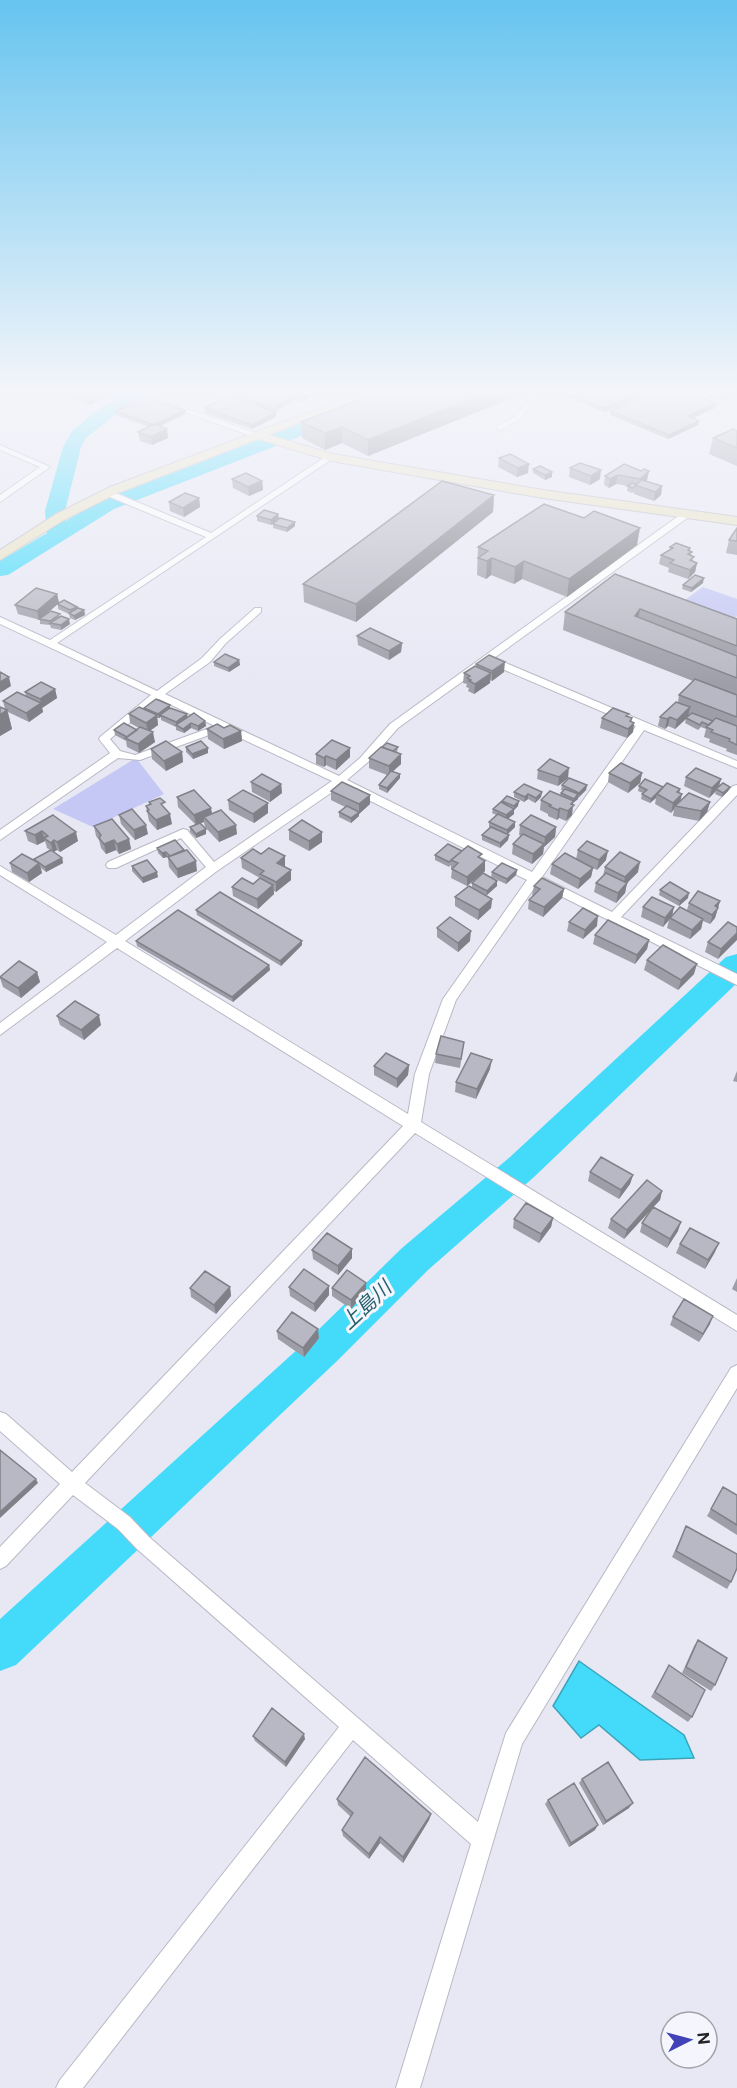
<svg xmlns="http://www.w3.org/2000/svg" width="737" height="2088" font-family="'Public Sans','Noto Sans JP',sans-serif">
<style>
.green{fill:#c5c8f4}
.water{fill:#44dbfa;stroke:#3aa4bb;stroke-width:1.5}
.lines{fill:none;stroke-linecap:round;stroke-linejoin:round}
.river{fill:#44dbfa;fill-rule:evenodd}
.lane-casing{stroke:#b8b9c4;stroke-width:6}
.street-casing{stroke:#b8b9c4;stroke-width:2}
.secondary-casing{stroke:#b8b9c4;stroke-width:2}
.lane{stroke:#fff;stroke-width:4.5}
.street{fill:#fff;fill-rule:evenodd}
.secondary{fill:#eae2c3;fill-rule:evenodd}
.wall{fill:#9d9ea8}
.shaded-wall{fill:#808188}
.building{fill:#b7b8c3;stroke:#808188;stroke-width:1.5}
.labels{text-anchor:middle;stroke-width:6;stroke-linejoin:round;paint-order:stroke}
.water-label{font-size:20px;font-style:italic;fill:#245f6c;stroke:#f5f6fd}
</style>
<rect width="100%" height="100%" fill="#e7e8f4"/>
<path class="green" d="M703 587 737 599V616L722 630 671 610Z
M136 758 164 794 93 827 53 809Z"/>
<path class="water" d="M579 1661 684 1735 694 1758 640 1760 599 1725 581 1738 553 1706Z"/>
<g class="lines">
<path class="river" d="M121 395H141L86 438 81 447 65 511 66 521 100 501 376 395H400L397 399 114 509 8 575 0 576V561L47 533 45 511 63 447 72 431 91 415Z
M737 954V983L534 1177 428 1270 337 1361 16 1665 0 1671V1619L311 1337 402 1248 510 1157 726 957Z"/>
<defs>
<path id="lane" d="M499 428 517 418 537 395"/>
<path id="street" d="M138 395H148L261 435 254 437Z
M226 395H235L213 409 206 407Z
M0 445 50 467 0 502V495L40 467 0 450Z
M328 455 335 457 57 643 157 691 202 658 220 639 255 608H261V612L226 643 210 662 165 694 339 776 360 758 390 724 684 512H690V516L494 658 737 761V768L644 730 542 877 612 912 733 786 737 785V795L621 917 737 974V985L537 884 456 1000 429 1074 421 1122 737 1315V1331L415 1133 85 1483 130 1517 149 1537 478 1822 506 1733 731 1368 737 1365V1388L522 1744 420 2088H396L471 1844 353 1740 83 2088H56L60 2080 339 1727 137 1549 118 1529 73 1495 6 1566 0 1569V1547L60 1484 0 1431V1412L6 1414 72 1472 403 1126 117 948 0 1035V1023L107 942 0 875V866L116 935 206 867 181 838 116 868H108L106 865 108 862 183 829 187 830 214 862 332 781 223 730 140 760 118 758 0 840V830L110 753 99 739 100 737 151 695 0 624V617L50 640 206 537 105 495V491H111L211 533ZM488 663 636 726 532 872 347 780 368 762 398 728ZM159 699 215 726 135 755 120 751 110 739ZM341 786 527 880 443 999 415 1074 408 1114 125 941 217 871Z"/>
<path id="secondary" d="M354 395H368L269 435 333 454 543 490 737 517V525L543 498 331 461 258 439 118 493 64 520 0 560V550L56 514 110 487Z"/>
</defs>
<use href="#lane" class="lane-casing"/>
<use href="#street" class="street-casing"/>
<use href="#secondary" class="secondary-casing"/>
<use href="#lane" class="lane"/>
<use href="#street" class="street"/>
<use href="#secondary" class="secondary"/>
</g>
<path class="wall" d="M63 395H105L106 397 90 405Z
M231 395H314L301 402 292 399 293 401 274 412 276 417 252 429 205 413V408L231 397Z
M372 395H519L368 456 342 443 325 450 302 438 301 422Z
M566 395H643L604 412 566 396Z
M706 395H735L722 401Z
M715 408 692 418 699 421 698 425 668 439 610 415V411Z
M185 410V414L160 426 167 429 168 438 152 445 140 441 138 432 149 427 116 415V411Z
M737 431V466L709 454 713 438Z
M499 458 528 473 517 477 498 467Z
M570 468 600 479 590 485 569 477Z
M533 469 552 472V477L545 480 533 473Z
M641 471H649L647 480 646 481 662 486 661 495 654 501 634 494V492L632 493 627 491 628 486 616 484 609 488 604 485 605 476Z
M232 479 262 481 263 490 249 496 233 488Z
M494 495 493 512 356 622 304 602 303 584Z
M199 498 200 507 184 517 170 511 169 502Z
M278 514 279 519 271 525 257 521V516Z
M273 524 295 526 287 532 273 528Z
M737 528V555L726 553 729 540Z
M637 545 567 597 522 579 514 584 491 575 486 579 477 575 478 547Z
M670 547 690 548V551L693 561 697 563 695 572 688 579 668 572 669 568 659 564 661 555 670 550Z
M615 574 737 619V755L726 751 727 749 709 742 710 739 704 737 706 729 701 727 698 730 685 723 686 719 675 729 668 726 665 729 658 726 660 717 678 702 679 695 693 681 563 630 565 612Z
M703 583 691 592 682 589 683 585Z
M57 594 59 603 84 610 85 615 75 620 70 618 69 614 58 609V604L46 614 60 616 70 624 61 630 51 628 50 625 40 624V620L18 614 15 605Z
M357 636 402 643 401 652 389 660 358 645Z
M239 660 240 665 229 672 214 666V662Z
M476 664 504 672 492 681 490 680V683L474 694 468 691 469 688 466 687 467 684 463 683 464 673 476 666Z
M55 689 57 698 42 708 43 712 29 722 8 712 12 729 0 736V707L5 709 3 701 26 696 25 692Z
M144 708H170L187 714V717L205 721 206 726 198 731 191 728 184 733 176 730V727L161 720V717L159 718H157L158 725 150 731 155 742 139 753 127 747 126 741 115 735 114 730H137L139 728 130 723 129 714 145 710Z
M628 717 631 721 634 723 633 732 627 738 600 728 602 718Z
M224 728 241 731 242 741 224 749 208 739 207 729Z
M186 747 208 748V753L193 759 186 752Z
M398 747 397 753 401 764 393 771 400 778 387 793 379 789V785L387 775 369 768V758Z
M350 748V757L336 770 326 765 324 767 316 764V754Z
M151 749 182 752 183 762 166 771 152 759Z
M538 770 568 778 558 786 537 779Z
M609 773H642L640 783 628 793 608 782Z
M686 777 721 779 719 787H730L728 791 722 797 715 794 716 791 709 798 684 786Z
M251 782 281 784 282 793 270 802 252 792Z
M562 785H587L586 790 578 798V799L573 803 572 815 566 821 559 818 557 820 548 816V814L540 810 541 800 560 795 561 793 563 791 561 790Z
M639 786 680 789 679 792 680 801 710 802 707 812 699 821 673 816 674 809 671 813 655 804 656 798 650 803 641 799 642 794 643 793 638 791Z
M331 791 370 795V804L359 814V816L351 823 339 817V812L345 807 331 800Z
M514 792H542L541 797 535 803 528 799 524 802 514 797Z
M177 797 212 814 237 834 219 842 205 827 204 822 200 823 206 834 196 838 190 832V827L196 825 178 807Z
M228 800 268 813 254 823 229 810Z
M502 801 518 806 514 810V814L508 819 515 822V827L507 834 509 835 508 840 500 848 482 840V835L490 827H489V822L496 815 492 813 493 809 502 803Z
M149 802 172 824 157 830 149 821 146 806 149 805Z
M53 815 78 841 60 852 57 850 54 852 62 858 63 863 46 872 41 868 42 873 29 882 12 872 10 863 35 861 34 859 50 850 47 848 45 841 37 845 28 841 25 831Z
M119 815 148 834 135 840 121 824Z
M520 825 556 827 555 837 544 847 543 854 532 864 512 854 513 844 521 836 519 835Z
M94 826 129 839 131 849 119 854 116 850 106 854 101 848 99 840 96 836Z
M289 830 322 832V842L309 851 289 840Z
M157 848 197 871 178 878 169 867 168 858 167 857 163 858 158 853Z
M578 850 606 860 597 870 593 868 591 877 578 889 550 874 552 864 576 859Z
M462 851 485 861V871L467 886 451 878 452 870 451 869V865L449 867 435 860V855Z
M241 858 285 866 284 867 291 870V880L276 892 274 891V894L258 909 233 896 232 887 253 884 260 878 242 868Z
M132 866 158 877 143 883 132 871Z
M605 867 638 872 627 883 625 893 616 903 594 892 596 883 603 876Z
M517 870 516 875 506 884 491 877 492 872Z
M497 881V886L486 895 492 899 491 908 478 920 455 906V897L472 887V883Z
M534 886 564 889 562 898 543 917 528 909 529 900 533 896 532 895Z
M660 890 688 898 679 906 659 895Z
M720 901 715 918 710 924 703 921 701 929 690 939 667 928 669 920 663 927 641 917 643 907 673 915 687 910 689 903Z
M196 910 302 941V945L281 966 197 915Z
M569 922 597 926 583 939 567 931Z
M737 927 718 959 705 952 708 942Z
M437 928 470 941 458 952 437 937Z
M595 935 649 940 647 949 635 964 593 944Z
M136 941 269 965 270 970 233 1002 137 946Z
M647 960 694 974 678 990 644 970Z
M37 972 40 982 21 998 3 987 0 978V977Z
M57 1016 101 1025 84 1040 60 1025Z
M464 1042 460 1068 435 1063 436 1054Z
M409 1065 408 1075 397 1088 374 1075V1066Z
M490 1069 476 1099 455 1092 456 1082Z
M737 1071V1082L733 1081Z
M590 1172 633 1175 630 1184 619 1199 588 1181Z
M662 1191 660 1200 653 1207 678 1231 667 1248 640 1232 642 1223 652 1208 624 1239 608 1228 611 1219Z
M553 1218 551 1227 539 1243 513 1228 514 1219Z
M680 1244 715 1252 705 1269 676 1253Z
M352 1249V1258L338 1275 313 1259 312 1250Z
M737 1278V1292L732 1289Z
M366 1283V1291L351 1309 332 1296V1288Z
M329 1286V1295L315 1312 290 1296 289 1287Z
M230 1287 231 1296 216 1314 191 1297 190 1288Z
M673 1317 710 1324 699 1342 670 1325Z
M277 1331 319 1338 304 1357 278 1339Z
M723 1487 737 1495V1535L707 1516Z
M686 1526 731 1582 727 1589 672 1557Z
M698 1640 715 1685 711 1691 682 1673 694 1646Z
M669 1665 692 1717 688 1722 651 1697Z
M253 1736 305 1739 286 1767 255 1741Z
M582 1779 629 1808 603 1825 579 1783Z
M337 1799 431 1814 429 1820 403 1863 380 1843 369 1859 343 1836 342 1830 351 1817 338 1805Z
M548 1800 595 1830 569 1847 545 1804Z"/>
<path class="shaded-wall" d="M101 395H105L106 397 90 405V400Z
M306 395H314L301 402V397Z
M480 395H519L368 456V440Z
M634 395H643L604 412V408Z
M727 395H735L722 401 723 397Z
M292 397 293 401 273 412V408Z
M716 403 715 408 687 421 688 416Z
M185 410V414L154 429V425Z
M276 412V417L252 429V425Z
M699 421 698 425 668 439 669 435Z
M342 427V443L325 450V433Z
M167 429 168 438 152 445 151 437Z
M529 464 528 473 517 477 518 468Z
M601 470 600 479 590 485 591 476Z
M649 471 647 480 640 487 639 486 640 479Z
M552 472V477L545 480V475Z
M618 475 616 484 609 488 610 479Z
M262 481 263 490 249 496 248 487Z
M662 486 661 495 654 501 655 492Z
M494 495 493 512 356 622V604Z
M199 498 200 507 184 517 183 508Z
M278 514 279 519 271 525V520Z
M295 522V526L287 532V528Z
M640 528 637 545 567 597 569 579Z
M492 558 491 575 486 579 487 561Z
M524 561 522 579 514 584 515 567Z
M697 563 695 572 688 579 690 570Z
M704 578 703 583 691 592 692 588Z
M57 594 59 603 39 620 37 611Z
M640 609 637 627 635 616Z
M84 610 85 615 75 620 74 616Z
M69 619 70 624 61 630V625Z
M402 643 401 652 389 660V651Z
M239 660 240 665 229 672 228 668Z
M505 662 504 672 492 681V671Z
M491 673 490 683 474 694 475 684Z
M9 677 11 686 0 693V682Z
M55 689 57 698 42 708 40 699Z
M41 703 43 712 29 722 26 713Z
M170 705V710L160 715 161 717 159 718 158 714Z
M690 707 688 717 675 729 677 720Z
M7 710 12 729 0 736V715Z
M187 714 188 719 176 725V722Z
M157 715 158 725 148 732 146 723Z
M670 717 668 726 665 729 667 719Z
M632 718 630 727 634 723 633 732 627 738 630 721Z
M205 721 206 726 198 731V726Z
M191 723V728L184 733 183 729Z
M241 731 242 741 224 749 223 739Z
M153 732 155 742 139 753 138 744Z
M208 748V753L193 759 192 754Z
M350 748V757L336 770V760Z
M182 752 183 762 166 771 164 761Z
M401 754V764L389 775V766Z
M326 756V765L324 767V758Z
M569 768 568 778 558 786 559 777Z
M642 773 640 783 628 793 630 783Z
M400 774V778L387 793V788Z
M721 779 718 788 716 789V791L709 798 712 788Z
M281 784 282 793 270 802V792Z
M587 785 586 790 578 798 579 793Z
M663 787 657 794 656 798 650 803 651 799Z
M730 787 728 791 722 797 723 793Z
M680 789 678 798 682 794 680 803 675 806 674 809 671 813 673 803 677 792Z
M542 792 541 797 535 803 536 798Z
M528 794V799L524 802 525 797Z
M578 794V799L573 803 572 815 566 821 568 811 571 804 573 801 574 799Z
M370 795V804L359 814V804Z
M519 801 518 806 514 810V814L506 820V815L514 810V806Z
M710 802 707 812 699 821 701 811Z
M268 803V813L254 823 253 814Z
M211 808 213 818 204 817V822L196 825 194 815Z
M560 808 559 818 557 820 558 810Z
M359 812V816L351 823V818Z
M170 814 172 824 157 830 156 820Z
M515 822V827L507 835V830Z
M146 825 148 834 135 840 134 830Z
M236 825 237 834 219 842 218 832Z
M556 827 555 837 544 847 545 837Z
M206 829V834L196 838V834Z
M42 831 45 841 37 845 35 835Z
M76 832 78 841 60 852 57 842Z
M322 832V842L309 851V841Z
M509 835 508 840 500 848V843Z
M129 839 131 849 119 854 117 844Z
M54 840 57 850 53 852 51 843Z
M114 840 116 850 106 854 104 844Z
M544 844 543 854 532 864 533 854Z
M608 851 606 860 597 870 599 860Z
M166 852 167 857 163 858 162 853Z
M285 856V866L277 872V863Z
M62 858 63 863 46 872 45 867Z
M196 861 197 871 178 878 177 869Z
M485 861V871L467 886V877Z
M640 862 638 872 623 887 625 877Z
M39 863 42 873 29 882 27 873Z
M593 868 591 877 578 889 580 879Z
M291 870V880L276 892V882Z
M517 870 516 875 506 884 507 879Z
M157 872 158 877 143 883 142 878Z
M497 881V886L486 896 487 891Z
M627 883 625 893 616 903 618 893Z
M273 885 274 894 258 909 257 899Z
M564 889 562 898 543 917 544 907Z
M689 893 688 898 679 906 680 901Z
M492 899 491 908 478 920 479 910Z
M720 901 715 918 710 924 715 906Z
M674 907 672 917 670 918 669 920 663 927 665 918Z
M598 916 597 926 583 939 585 930Z
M703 919 701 929 690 939 692 930Z
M471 931 470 941 458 952V943Z
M737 933V940L718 959 721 949Z
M649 940 647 949 635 964 637 955Z
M302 941V945L281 966 280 961Z
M697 964 694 974 678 990 681 980Z
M269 965 270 970 233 1002 232 997Z
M37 972 40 982 21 998 18 988Z
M99 1015 101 1025 84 1040 81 1030Z
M492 1060 490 1069 476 1099 477 1089Z
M409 1065 408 1075 397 1088V1079Z
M633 1175 630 1184 619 1199 621 1190Z
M662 1191 660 1200 624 1239 627 1230Z
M553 1218 551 1227 539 1243 541 1234Z
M681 1222 678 1231 667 1248 670 1239Z
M719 1243 715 1252 705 1269 708 1260Z
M352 1249V1258L338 1275V1266Z
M366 1283V1291L351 1309V1300Z
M329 1286V1295L315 1312 314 1304Z
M230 1287 231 1296 216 1314 214 1305Z
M713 1316 710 1324 699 1342 703 1334Z
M318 1329 319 1338 304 1357 303 1348Z
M36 1479 38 1483 0 1518V1512Z
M304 1734 305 1739 286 1767 285 1762Z
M633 1803 629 1808 603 1825 606 1821Z
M431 1814 429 1820 403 1863V1857Z
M598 1825 595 1830 569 1847 571 1843Z
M380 1837V1843L369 1859V1854Z"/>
<path class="building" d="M74 395H101L90 400Z
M234 395H286L292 397 273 408Z
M293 395H306L301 397Z
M372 395H480L368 440 342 427 325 433 301 422Z
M573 395H634L604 408Z
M647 395H694L716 403 688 416 699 421 669 435 610 411Z
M145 396 185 410 154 425 116 411Z
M229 396 276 412 252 425 205 408Z
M154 424 167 429 151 437 138 432Z
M733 429 737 431V448L713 438Z
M510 454 529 464 518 468 499 458Z
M580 463 601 470 591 476 570 468Z
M624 464 641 471 644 469 649 471 640 479 618 475 610 479 605 476Z
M540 466 552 472 545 475 533 469Z
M246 473 262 481 248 487 232 479Z
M642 480 662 486 655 492 635 485Z
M442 481 494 495 356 604 303 584Z
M632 483 636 484 635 487 633 488 627 486Z
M185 493 199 498 183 508 169 502Z
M544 504 584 518 594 511 640 528 569 579 524 561 515 567 492 558 487 561 478 558 488 551 478 547Z
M264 510 278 514 271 520 257 516Z
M280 518 295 522 287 528 273 524Z
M737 528V541L729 540Z
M676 543 690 548 688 550 692 552 688 554 694 557 690 560 697 563 690 570 670 563 674 560 661 555 673 548 670 547Z
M615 574 737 619V646L640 609 635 616 737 656V678L565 612Z
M695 575 704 578 692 588 683 585Z
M36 588 57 594 37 611 15 605Z
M64 600 77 607 70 610 57 604Z
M78 608 84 610 74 616 69 613Z
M51 611 60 614 50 621 39 619Z
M61 616 69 619 61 625 50 623Z
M370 628 402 643 389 651 357 636Z
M225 654 239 660 228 668 214 662Z
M489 655 505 662 492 671 476 664Z
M475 666 491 673 475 684 469 681 471 680 467 678 470 676 464 673Z
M0 672 9 677 0 682Z
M695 679 737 695V717L679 695Z
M41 682 55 689 40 699 25 692Z
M17 692 41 703 26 713 3 701Z
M156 699 170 705 158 714 144 708Z
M676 702 690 707 677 720 670 717 667 719 660 717Z
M0 707 7 710 0 715Z
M139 707 157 715 146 723 129 714Z
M170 708 187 714 176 722 160 715Z
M613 708 629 714 626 716 632 718 630 721 634 723 628 729 602 718Z
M194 713 205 721 198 726 191 723 183 729 176 725Z
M692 713 713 721 709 725 702 722 700 725 686 718Z
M716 718 737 726V745L729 741 730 739 711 732 713 730 706 727Z
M124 723 137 730 127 737 114 730Z
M217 724 224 728 230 725 241 731 223 739 207 729Z
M140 727 153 732 138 744 125 738Z
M332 740 350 748 336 760 326 756 324 758 316 754Z
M166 741 182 752 164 761 151 749Z
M201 741 208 748 192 754 186 747Z
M387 743 398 747 393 751 382 747Z
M381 747 401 754 389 766 369 758Z
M550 759 569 768 559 777 538 770Z
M621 763 642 773 630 783 609 773Z
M696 768 721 779 712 788 686 777Z
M391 771 400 774 387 788 379 785Z
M262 774 281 784 270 792 251 782Z
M569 778 587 785 579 793 562 785Z
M645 779 663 787 651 799 642 794 647 790 639 786Z
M342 782 370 795 359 804 331 791Z
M667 783 680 789 677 792 682 794 673 803 657 794Z
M723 783 730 787 723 793 716 789Z
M524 784 542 792 536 798 528 794 525 797 514 792Z
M565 789 578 794 574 799 561 793Z
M194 790 211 808 194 815 177 797Z
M243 790 268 803 253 814 228 800Z
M550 791 574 801 571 804 574 805 568 811 560 808 558 810 549 806 551 805 541 800Z
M689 793 710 802 701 811 675 806Z
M507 796 519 801 514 806 502 801Z
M160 798 165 802 161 804 170 814 156 820 147 811 149 810 146 806 151 804 149 802Z
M501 802 514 809 506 815 493 809Z
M347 806 359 812 351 818 339 812Z
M132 809 146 825 134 830 119 815Z
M221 810 236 825 218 832 204 817Z
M498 814 515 822 507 830 489 822Z
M53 815 76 832 57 842 54 840 51 843 44 838 48 836 42 831 35 835 25 831Z
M531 815 556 827 545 837 520 825Z
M112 819 129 839 117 844 114 840 104 844 99 838 101 835 94 826Z
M302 820 322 832 309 841 289 830Z
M200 823 206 829 196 834 190 827Z
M491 827 509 835 500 843 482 835Z
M523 834 544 844 533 854 513 844Z
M175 840 184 850 170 856 166 852 162 853 157 848Z
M587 841 608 851 599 860 578 850Z
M448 844 462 851 449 862 435 855Z
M468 846 482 854 478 857 485 861 467 877 452 869 458 863 451 860Z
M269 848 285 856 277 863 291 870 276 882 260 874 264 871 241 858 253 849 261 854Z
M51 850 62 858 45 867 34 859Z
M187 850 196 861 177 869 168 857Z
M620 852 640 862 625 877 605 867Z
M565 853 593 868 580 879 552 864Z
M22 854 39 863 27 873 10 863Z
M147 860 157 872 142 878 132 866Z
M502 863 517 870 507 879 492 872Z
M483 873 497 881 487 891 472 883Z
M606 873 627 883 618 893 596 883Z
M242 878 253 884 260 878 273 885 257 899 232 887Z
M542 878 564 889 544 907 529 900 540 889 534 886Z
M670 882 689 893 680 901 660 890Z
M469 886 492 899 479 910 455 897Z
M698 891 720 901 715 906 718 908 712 915 689 903Z
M220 892 302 941 280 961 196 910Z
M652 897 674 907 665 918 643 907Z
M680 907 703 919 692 930 670 918Z
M583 908 598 916 585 930 569 922Z
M178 910 269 965 232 997 136 941Z
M450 917 471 931 458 943 437 928Z
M608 920 649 940 637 955 595 935Z
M728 922 737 927V933L721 949 708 942Z
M663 945 697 964 681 980 647 960Z
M19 961 37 972 18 988 0 977Z
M75 1001 99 1015 81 1030 57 1016Z
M441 1036 464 1042 461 1059 436 1054Z
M386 1053 409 1065 397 1079 374 1066Z
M471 1053 492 1060 477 1089 456 1082Z
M601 1157 633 1175 621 1190 590 1172Z
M647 1180 662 1191 627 1230 611 1219Z
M526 1203 553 1218 541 1234 514 1219Z
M653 1207 681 1222 670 1239 642 1223Z
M690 1228 719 1243 708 1260 680 1244Z
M327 1233 352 1249 338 1266 312 1250Z
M304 1269 329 1286 314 1304 289 1287Z
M347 1270 366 1283 351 1300 332 1288Z
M205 1271 230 1287 214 1305 190 1288Z
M684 1299 713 1316 703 1334 673 1317Z
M292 1312 318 1329 303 1348 277 1331Z
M0 1450 36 1479 0 1512Z
M723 1487 737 1495V1525L711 1509Z
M686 1526 737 1554V1568L731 1582 676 1551Z
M698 1640 727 1658 715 1685 686 1667Z
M669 1665 705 1690 692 1717 655 1692Z
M272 1708 304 1734 285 1762 253 1736Z
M365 1757 431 1814 403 1857 380 1837 369 1854 342 1830 353 1813 337 1799Z
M608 1762 633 1803 606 1821 582 1779Z
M574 1783 598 1825 571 1843 548 1800Z"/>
<linearGradient id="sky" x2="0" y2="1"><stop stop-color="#66c4ef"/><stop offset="0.57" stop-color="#f4f5fa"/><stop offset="1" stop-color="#f4f5fa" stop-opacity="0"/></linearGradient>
<rect width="737" height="687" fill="url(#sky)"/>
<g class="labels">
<g class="water-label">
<text transform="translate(366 1305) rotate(-43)" y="7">上島川</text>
</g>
</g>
<g transform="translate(689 2040) rotate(84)"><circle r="28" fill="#f5f6fd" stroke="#a1a2a7" stroke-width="1.5"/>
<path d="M0-4.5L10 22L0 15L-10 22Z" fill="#4242b8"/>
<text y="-9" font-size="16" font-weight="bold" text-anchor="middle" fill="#222327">N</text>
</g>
</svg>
